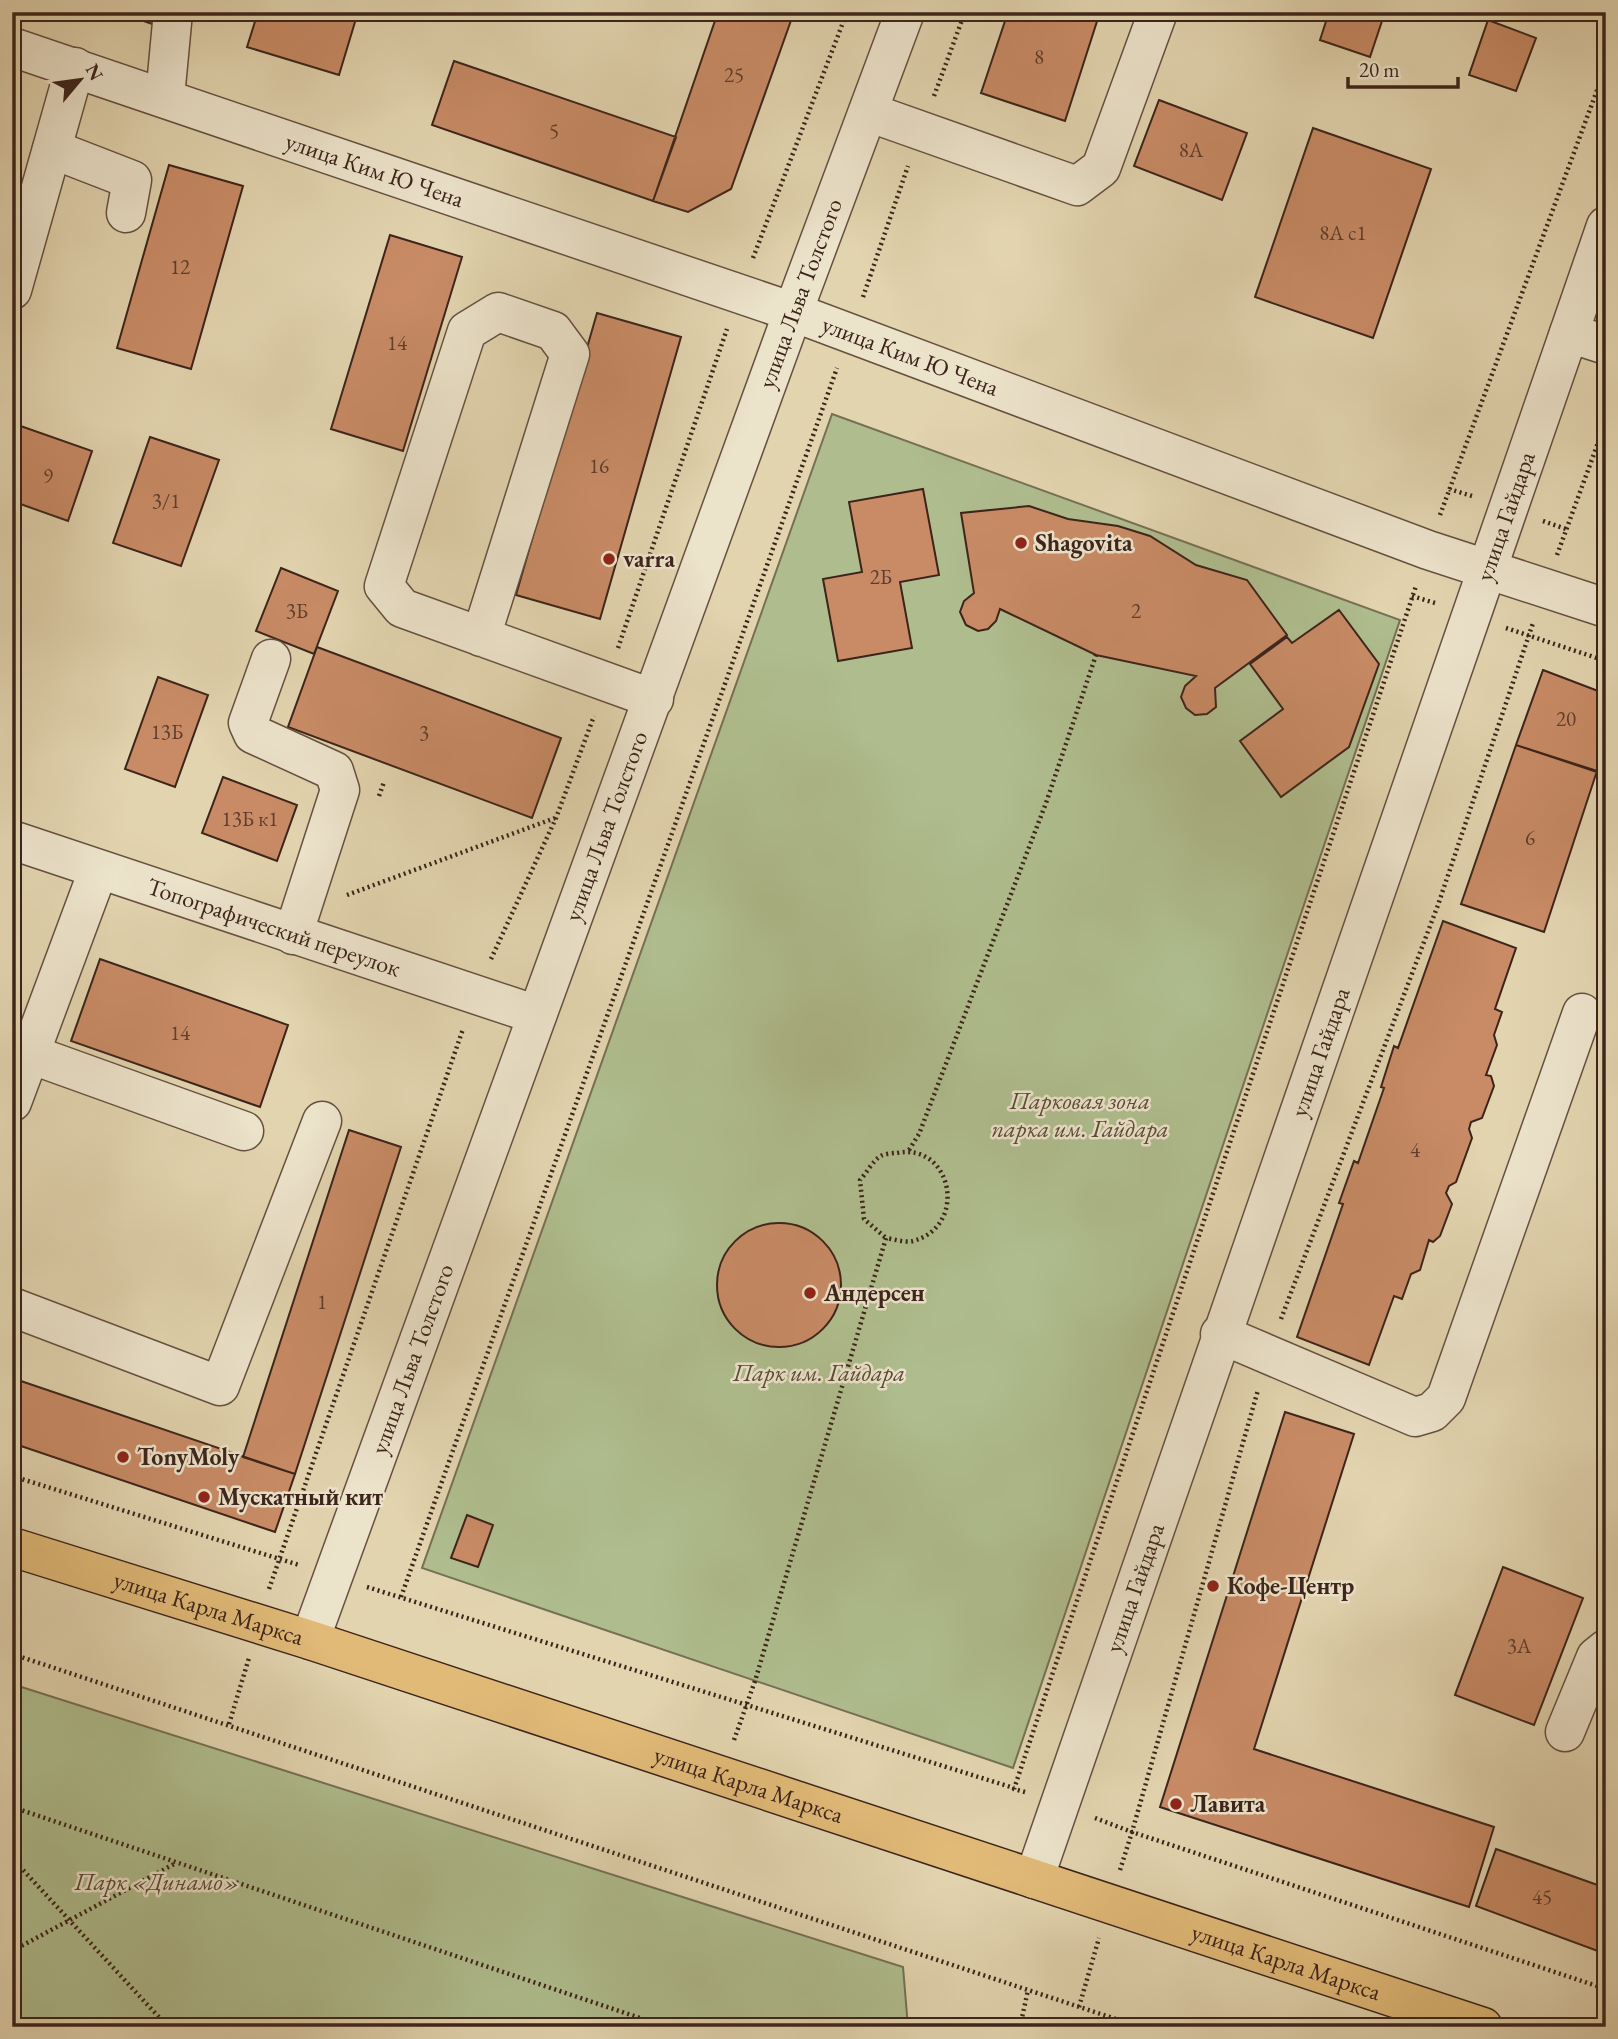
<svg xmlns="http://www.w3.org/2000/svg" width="1618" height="2039" font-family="'EB Garamond',serif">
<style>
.green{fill:#afbd8e;stroke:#767054;stroke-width:2}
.building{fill:#c88b66;stroke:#3c241b;stroke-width:2}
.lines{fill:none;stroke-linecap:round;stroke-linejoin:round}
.minor-casing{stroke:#665040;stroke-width:41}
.major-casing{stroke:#3c241b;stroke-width:41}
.path{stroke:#3c241b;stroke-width:4.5;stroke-dasharray:2 3.5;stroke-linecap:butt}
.minor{stroke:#ece3cb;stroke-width:38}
.major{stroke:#e1ba78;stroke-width:38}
.poi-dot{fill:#8f2418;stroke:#ece3cb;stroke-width:2.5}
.labels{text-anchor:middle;stroke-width:5;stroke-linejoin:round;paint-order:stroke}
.number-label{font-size:21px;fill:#5f3e2e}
.street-label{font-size:24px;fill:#3c241b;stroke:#ece3cb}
.poi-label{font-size:24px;font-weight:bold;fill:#3c241b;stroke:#ece3cb;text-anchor:start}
.park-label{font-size:24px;font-style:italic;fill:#594a38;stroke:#ece3cb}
</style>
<rect width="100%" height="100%" fill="#e2d4af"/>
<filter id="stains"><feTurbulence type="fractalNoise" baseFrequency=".00286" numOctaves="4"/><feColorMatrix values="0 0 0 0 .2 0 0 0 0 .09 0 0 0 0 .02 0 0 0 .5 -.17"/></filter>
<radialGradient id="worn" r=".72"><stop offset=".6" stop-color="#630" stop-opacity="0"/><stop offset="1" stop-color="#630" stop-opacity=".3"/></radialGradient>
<path class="green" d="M832 414 1400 620 1013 1768 422 1568Z
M12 1684 903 1967 908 2027H12Z"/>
<path class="building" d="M118 12H155L152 24Z
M258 12H358L339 75 247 47Z
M718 12H794L731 189 688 212 653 201Z
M985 12H1100L1065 121 981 93 1005 21Z
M1329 12H1385L1370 57 1320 40Z
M1488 20 1536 38 1516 91 1469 75Z
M454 61 676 137 653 201 432 125Z
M1159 100 1247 133 1222 200 1134 166Z
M1313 128 1431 169 1373 338 1255 297Z
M169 165 243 186 191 369 117 348Z
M390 235 462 257 403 451 331 429Z
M597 313 681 337 600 619 516 595Z
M12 423 92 451 68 521 12 501Z
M150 437 219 460 181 566 113 543Z
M923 489 939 575 900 582 912 648 838 661 823 579 862 572 849 502Z
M1029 506 1068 519 1118 526 1150 536 1196 565 1247 580 1287 635 1215 688 1216 707 1207 714 1195 715 1186 708 1181 697 1185 686 1196 676 1096 655 1000 609 996 621 988 629 978 631 966 625 960 612 964 601 974 593 961 513Z
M281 568 338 591 314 654 256 631Z
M1339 610 1379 664 1349 747 1281 797 1240 741 1283 709 1250 664 1287 637 1292 643Z
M317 647 561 738 532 818 288 727Z
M1543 670 1606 694V775L1516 745Z
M158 677 208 695 175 787 125 769Z
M1516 745 1597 771 1544 932 1461 904Z
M223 777 297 805 277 861 202 833Z
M1443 921 1516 948 1495 1009 1502 1012 1494 1035 1497 1045 1486 1075 1491 1076 1494 1086 1482 1118 1471 1122 1469 1129 1472 1138 1456 1182 1449 1186 1446 1193 1452 1204 1440 1236 1433 1242 1429 1240 1420 1270 1411 1274 1402 1299 1394 1296 1369 1365 1297 1337 1343 1204 1339 1203 1354 1161 1358 1163 1384 1088 1381 1087 1394 1046 1398 1048Z
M100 959 288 1025 260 1107 71 1041Z
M349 1130 401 1147 295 1474 243 1457Z
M717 1285a62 62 0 1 1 124 0a62 62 0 1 1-124 0Z
M12 1378 295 1474 275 1532 12 1443Z
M1285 1412 1354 1434 1254 1749 1494 1827 1469 1907 1160 1807Z
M467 1515 493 1525 478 1567 451 1558Z
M1503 1567 1583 1598 1534 1725 1455 1695Z
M1496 1849 1606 1888V1954L1476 1906Z"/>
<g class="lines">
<defs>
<g id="minor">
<path id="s1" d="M12 47 793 312 1428 550 1606 608"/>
<path d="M165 97 173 12"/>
<path d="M868 112 1077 186 1101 168 1158 12"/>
<path d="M52 149 132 180 126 213"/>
<path d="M12 290 75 67"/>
<path d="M1569 333 1606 345"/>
<path d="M481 637 570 354 553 331 498 312 467 331 384 586 402 608 654 699"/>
<path d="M271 659 248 723 253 734 334 771 340 790 293 935"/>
<path id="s2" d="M12 840 537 1015"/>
<path d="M30 1054 244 1131"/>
<path d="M12 1102 98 871"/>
<path d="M12 1307 220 1386 322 1121"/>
<path d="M1220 1334 1415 1417 1432 1412 1446 1398 1582 1013"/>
<path id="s3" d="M310 1640 793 312 905 12"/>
<path d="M1565 1732 1596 1657 1606 1649"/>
<path id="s4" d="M1034 1879 1606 226"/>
</g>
<g id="major">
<path id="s5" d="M12 1547 310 1640 1483 2027"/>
</g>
</defs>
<use href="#minor" class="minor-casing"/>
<use href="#major" class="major-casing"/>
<path class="path" d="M934 96 965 12
M753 258 847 12
M863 297 908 166
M1449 489 1472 496
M1440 515 1606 66
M1543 521 1566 529
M1557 555 1606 421
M1412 596 1435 603
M1506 628 1606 661
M618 648 727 329
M379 796 384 782
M347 895 555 818
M491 959 556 818 594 716
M909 1150 919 1134 1046 803 1096 655
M1281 1319 1438 905 1533 623
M12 1476 299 1565
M367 1587 1014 1788
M269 1589 463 1029
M401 1597 837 368
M12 1654 1140 2027
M229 1724 249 1658
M734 1740 755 1681 886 1238C893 1239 905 1243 913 1241 969 1226 952 1142 897 1153 892 1153 884 1154 881 1156 873 1160 866 1174 860 1180L864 1219 886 1238
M1025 1792 1014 1789 1416 586
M12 1807 667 2027
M1095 1818 1132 1832 1258 1390
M12 1858 168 2027
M1120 1870 1132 1832 1606 1989
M12 1951 176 1863
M1079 2007 1099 1938
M1020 2027 1028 1990"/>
<use href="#minor" class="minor"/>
<use href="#major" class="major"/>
</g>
<g class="poi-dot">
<circle cx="1021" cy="543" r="7"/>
<circle cx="609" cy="559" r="7"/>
<circle cx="810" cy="1293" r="7"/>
<circle cx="123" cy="1457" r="7"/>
<circle cx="204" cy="1497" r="7"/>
<circle cx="1213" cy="1586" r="7"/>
<circle cx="1176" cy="1804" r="7"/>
</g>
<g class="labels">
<g class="number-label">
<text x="1039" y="64">8</text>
<text x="734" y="82">25</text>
<text x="554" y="138">5</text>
<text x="1191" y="157">8А</text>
<text x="1343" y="240">8А с1</text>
<text x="180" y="274">12</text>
<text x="397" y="350">14</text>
<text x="599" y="473">16</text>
<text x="48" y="483">9</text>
<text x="166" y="508">3/1</text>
<text x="881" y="584">2Б</text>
<text x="297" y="618">3Б</text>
<text x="1136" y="618">2</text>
<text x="1566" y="726">20</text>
<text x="167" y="739">13Б</text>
<text x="424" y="740">3</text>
<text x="250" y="826">13Б к1</text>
<text x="1530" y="845">6</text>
<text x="180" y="1040">14</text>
<text x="1415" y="1157">4</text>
<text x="322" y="1309">1</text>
<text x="1519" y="1653">3А</text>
<text x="1542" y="1904">45</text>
</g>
<g class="street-label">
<text dy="8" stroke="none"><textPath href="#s1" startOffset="383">улица Ким Ю Чена</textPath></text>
<text dy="8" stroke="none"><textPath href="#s3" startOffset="1433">улица Льва Толстого</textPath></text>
<text dy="8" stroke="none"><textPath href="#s1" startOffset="950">улица Ким Ю Чена</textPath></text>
<text dy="8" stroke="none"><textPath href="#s4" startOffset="1442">улица Гайдара</textPath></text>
<text dy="8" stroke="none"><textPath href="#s3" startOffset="866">улица Льва Толстого</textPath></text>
<text dy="8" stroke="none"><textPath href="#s2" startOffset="276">Топографический переулок</textPath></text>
<text dy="8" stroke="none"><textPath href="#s4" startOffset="875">улица Гайдара</textPath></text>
<text dy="8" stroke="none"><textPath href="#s3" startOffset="299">улица Льва Толстого</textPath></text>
<text dy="8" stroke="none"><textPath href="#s4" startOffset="308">улица Гайдара</textPath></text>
<text dy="8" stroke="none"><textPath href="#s5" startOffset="206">улица Карла Маркса</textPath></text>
<text dy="8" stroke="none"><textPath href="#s5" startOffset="774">улица Карла Маркса</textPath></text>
<text dy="8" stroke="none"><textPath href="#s5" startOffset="1340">улица Карла Маркса</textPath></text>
</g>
<g class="poi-label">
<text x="1035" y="551">Shagovita</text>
<text x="623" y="567">varra</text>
<text x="824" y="1301">Андерсен</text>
<text x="137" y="1465">TonyMoly</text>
<text x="218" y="1505">Мускатный кит</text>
<text x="1227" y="1594">Кофе-Центр</text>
<text x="1190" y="1812">Лавита</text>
</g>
<g class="park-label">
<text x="1080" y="1109">Парковая зона<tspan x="1080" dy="28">парка им. Гайдара</tspan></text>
<text x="819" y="1381">Парк им. Гайдара</text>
<text x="157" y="1890">Парк «Динамо»</text>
</g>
</g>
<rect width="1618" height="2039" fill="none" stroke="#e2d4af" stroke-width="42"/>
<rect x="14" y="14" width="1590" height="2011" fill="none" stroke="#3c241b" stroke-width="3.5"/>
<rect x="21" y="21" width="1576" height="1997" fill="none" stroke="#3c241b" stroke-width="2"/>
<g transform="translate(80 80) rotate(61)" stroke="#ece3cb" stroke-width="5" paint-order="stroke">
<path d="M0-5L12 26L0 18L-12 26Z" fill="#3c241b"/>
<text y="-10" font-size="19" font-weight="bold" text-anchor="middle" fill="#3c241b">N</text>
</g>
<path d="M1348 77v10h110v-10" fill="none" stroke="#3c241b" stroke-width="3.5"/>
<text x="1359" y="77" font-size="21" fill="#3c241b" stroke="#ece3cb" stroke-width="5" paint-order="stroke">20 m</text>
<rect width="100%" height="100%" filter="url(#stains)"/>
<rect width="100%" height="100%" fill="url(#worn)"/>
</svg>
